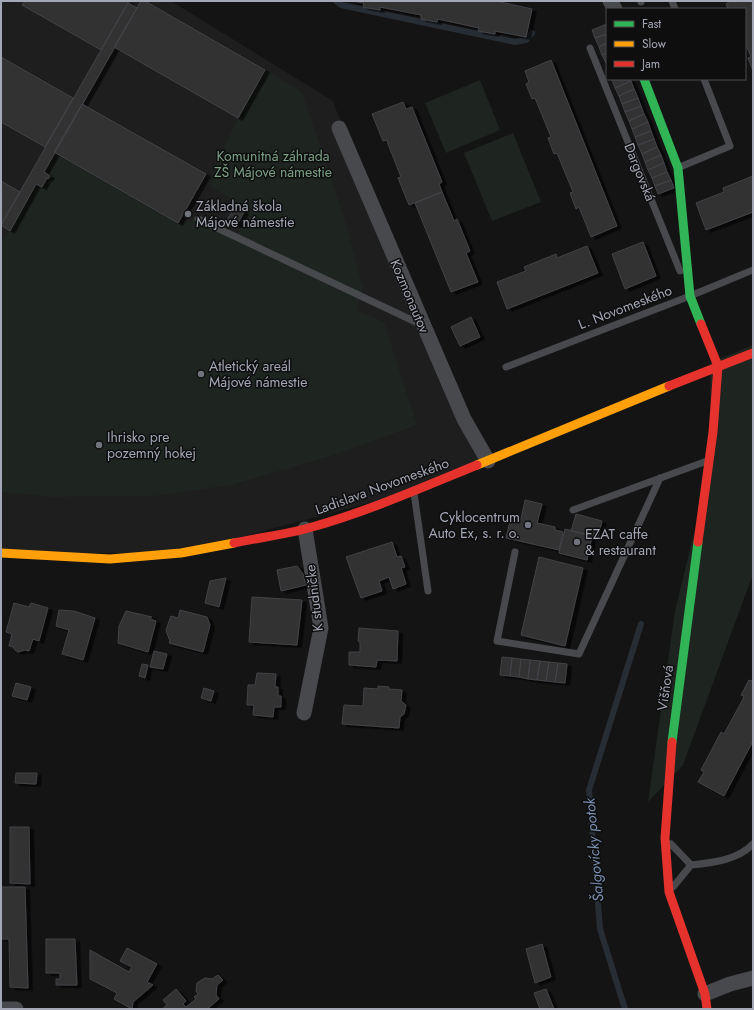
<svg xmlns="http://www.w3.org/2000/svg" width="754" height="1010" font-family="Jost,sans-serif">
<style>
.built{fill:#1e1e1f}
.green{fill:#1e241f}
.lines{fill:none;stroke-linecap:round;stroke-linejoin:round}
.stream{stroke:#272d35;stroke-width:6}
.building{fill:#303032;stroke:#424348;filter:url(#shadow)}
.lane{stroke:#48494d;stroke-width:7}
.street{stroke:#48494d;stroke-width:15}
.fast{stroke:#30b455;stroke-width:9}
.slow{stroke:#ff9f0a;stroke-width:9}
.jam{stroke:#e5322d;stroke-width:9}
.poi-dot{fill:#72747d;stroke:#0e0e0f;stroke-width:1.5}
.labels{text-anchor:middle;stroke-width:3;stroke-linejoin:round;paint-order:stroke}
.park-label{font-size:14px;fill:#7ba083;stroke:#0e0e0f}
.street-label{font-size:14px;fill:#a4a7b5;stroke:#0e0e0f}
.poi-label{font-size:14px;fill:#a4a7b5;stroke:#0e0e0f;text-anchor:start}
.water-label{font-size:15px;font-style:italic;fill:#7a8fb1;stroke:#0e0e0f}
</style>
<defs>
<filter id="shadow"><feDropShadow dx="4.5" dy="2.5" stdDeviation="0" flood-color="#0009"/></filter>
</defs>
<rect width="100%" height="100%" fill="#141414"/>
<path class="built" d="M1 1H171L333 101 418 328 486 464 414 491 181 553H1Z"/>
<path class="green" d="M265 70 297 89 303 95 345 220 363 289 356 310 384 322 417 425 331 456 231 485 154 496 51 497 1 492V244L36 184 42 187 47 178 49 179 50 176 44 172 55 152 178 223 198 219 236 237 251 210 211 187 213 171 238 118Z
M480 80 500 130 446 153 425 103Z
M513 133 541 202 492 221 464 153Z
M753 345V574L683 765 648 802 675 611 711 462 710 363Z"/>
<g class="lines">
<path class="stream" d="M336 1 341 5 515 42 526 40 532 33
M625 1009 600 929 589 790 641 624"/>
</g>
<path class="building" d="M25 1H129L101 50 22 5Z
M141 1H145L265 70 238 118 114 47Z
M352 1H496L532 9 526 37 495 31V34L478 31 479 28 438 19 437 22 421 19V15L380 7V10L363 7 364 3Z
M729 1H753V71L748 58 751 57 745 42V9H728L726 4 729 2Z
M128 3 137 8 44 172 50 176 48 179 47 178 42 187 36 184 10 231 1 225Z
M607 24V34L595 38 592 30Z
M607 34V43L599 47 595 38Z
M607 43V53L602 55 599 47Z
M607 53V63H606L602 55Z
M1 57 73 98 45 147 1 122Z
M551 60 617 226 591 237 579 207 576 209 570 193 573 192 557 153 554 154 548 138 551 137 535 98 532 99 526 84 529 82 525 71Z
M630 79 631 81 615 88 612 80Z
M631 81 634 89 619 96 615 88Z
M634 89 638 98 622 104 619 96Z
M638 98 641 106 625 112 622 104Z
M403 102 406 109 412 107 442 182 439 184 442 192 409 205 398 178 401 177 388 144 387 140 383 141 372 114Z
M82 104 206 174 178 223 54 152Z
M641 106 644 114 629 121 625 112Z
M644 114 648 122 632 129 629 121Z
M648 122 651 131 635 137 632 129Z
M651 131 654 139 638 145 635 137Z
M654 139 657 147 642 154 638 145Z
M657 147 661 155 645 162 642 154Z
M661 155 664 163 648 170 645 162Z
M664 163 667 172 652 178 648 170Z
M667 172 671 180 655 186 652 178Z
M753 176V212L706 230 696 203 724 192 723 188Z
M671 180 674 188 658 194 655 186Z
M1 181 20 192 1 225Z
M442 192 454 221 457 219 470 251 466 253 478 282 451 292 415 203Z
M235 207 244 212 237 225 227 220Z
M643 242 656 276 625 289 612 254Z
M587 246 598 273 507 309 497 282 526 271 524 267 556 254 557 258Z
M471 317 480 337 460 346 451 327Z
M525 500 542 504 537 523 555 527V530L563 532 559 550 506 538 511 517 521 519Z
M576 514 602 521 598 537 571 531Z
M565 529 592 536 587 560 559 553Z
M392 542 397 557 401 556 405 567 401 568 406 584 393 589 389 577 379 581 382 591 361 598 346 557Z
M539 557 583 568 565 646 521 635Z
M297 566 303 574 306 585 281 591 277 570Z
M226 578 219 607 205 603 210 581Z
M252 597 302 600 297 645 249 642Z
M14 603 29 607 31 603 48 608 39 641 33 639 29 651 25 650 18 652 15 650 13 647 9 646 12 634 6 632Z
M59 610 74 611 95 618 83 660 62 654 69 630 56 626Z
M180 610 207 617 210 625 203 652 169 643 170 640 169 639 166 630 171 616 178 618Z
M126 611 152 617 150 619 156 621 148 652 118 643 119 626Z
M359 628 398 631 397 661 377 660 376 667 349 665V652H360V642L358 641Z
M154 651 167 654 163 669 150 667Z
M502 657 512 658 510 676 500 675Z
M512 658 521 659 519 677 510 676Z
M521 659 530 660 528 679 519 677Z
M530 660 540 661 537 680 528 679Z
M540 661 549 662 546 681 537 680Z
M549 662 558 663 555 682 546 681Z
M558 663 567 664 565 683 555 682Z
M142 664 148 665 145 678 139 676Z
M257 673 276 674 275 687H278V696H281V707H274L273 717 253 715 254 705H247L248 685H255Z
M753 679V741L724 796 698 782 704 772 701 770 721 732 724 734 743 699 744 696 741 695 749 680 752 681Z
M16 683 31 687 27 700 12 696Z
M378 686 389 687V689L402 690 401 701 406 705 404 714 400 717 399 728 342 724 344 705 363 706 364 688 378 689Z
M204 688 214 691 211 701 201 698Z
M16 773H37L36 784 15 783Z
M10 827H29L30 884 10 883Z
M1 887H25L28 988 10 987 9 939H1Z
M46 939H75L77 985H56V979H60V973H46Z
M542 944 551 977 535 983 526 949Z
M127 948 157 964 147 982 153 985 133 1002 132 1009 114 999 117 993 90 979V950L129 972 132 967 120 961Z
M218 975 223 980 217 985 216 995 219 999 207 1009H162L167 1005 163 1000 176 989 186 1001 183 1004 186 1007 196 999 194 997 198 994 196 991 197 983 205 978 212 979Z
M546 989 554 1009H540L534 993Z"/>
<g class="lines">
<path class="lane" d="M641 1V2
M672 1 675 9
M590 48 680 271
M680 167 730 146 704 79
M198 219 422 325
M506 367 690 296 753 270
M414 493 428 591
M573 510 707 461
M515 552 497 641 579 654 660 478
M671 844 691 865
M673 887 691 865C712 863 738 860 753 844"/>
<path class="street" d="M610 1 615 9
M339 128 464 419 488 461
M304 713 321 628 305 529
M705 994 730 984 753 978
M1 1009H16"/>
<path class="fast" d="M644 79 678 168 690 296 701 324
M672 742 698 542"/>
<path class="slow" d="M477 465 669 386
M1 553 110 559 181 553 234 543"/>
<path class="jam" d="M669 386 753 353
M698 542 713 432 718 366 701 324
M234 543C257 538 282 535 305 529 364 513 421 488 477 465
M672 742 665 838 669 892 705 994 707 1009"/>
</g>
<g class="poi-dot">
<circle cx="188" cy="214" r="4"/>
<circle cx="201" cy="374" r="4"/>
<circle cx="99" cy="445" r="4"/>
<circle cx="528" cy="525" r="4"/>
<circle cx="577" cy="542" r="4"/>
</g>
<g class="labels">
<g class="park-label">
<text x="273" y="161">Komunitná záhrada<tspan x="273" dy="16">ZŠ Májové námestie</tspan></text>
</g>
<g class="street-label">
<text transform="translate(640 172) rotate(68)" y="5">Dargovská</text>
<text transform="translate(410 296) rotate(67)" y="5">Kozmonautov</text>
<text transform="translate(625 307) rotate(-21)" y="5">L. Novomeského</text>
<text transform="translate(382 486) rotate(-20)" y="5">Ladislava Novomeského</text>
<text transform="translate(314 598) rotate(-97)" y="5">K studničke</text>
<text transform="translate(665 688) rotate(-82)" y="5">Višňová</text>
</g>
<g class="poi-label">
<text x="196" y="211">Základná škola<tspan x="196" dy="16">Májové námestie</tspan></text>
<text x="209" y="371">Atletický areál<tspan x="209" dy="16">Májové námestie</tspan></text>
<text x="107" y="442">Ihrisko pre<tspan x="107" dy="16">pozemný hokej</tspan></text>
<text x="520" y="522" text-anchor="end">Cyklocentrum<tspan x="520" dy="16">Auto Ex, s. r. o.</tspan></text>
<text x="585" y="539">EZAT caffe<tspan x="585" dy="16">&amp; restaurant</tspan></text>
</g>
<g class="water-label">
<text transform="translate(594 850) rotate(-95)" y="5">Šalgovícky potok</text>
</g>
</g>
<rect width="754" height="1010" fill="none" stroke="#a4a7b5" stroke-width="4"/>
<rect x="606" y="8" width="140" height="72" fill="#0e0e0f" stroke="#4a4b51"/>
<rect x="614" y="21" width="20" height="6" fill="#30b455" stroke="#4a4b51"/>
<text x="642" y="28" font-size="12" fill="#a4a7b5">Fast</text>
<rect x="614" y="41" width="20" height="6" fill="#ff9f0a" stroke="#4a4b51"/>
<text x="642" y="48" font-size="12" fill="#a4a7b5">Slow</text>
<rect x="614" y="61" width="20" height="6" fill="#e5322d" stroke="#4a4b51"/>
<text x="642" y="68" font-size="12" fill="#a4a7b5">Jam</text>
</svg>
